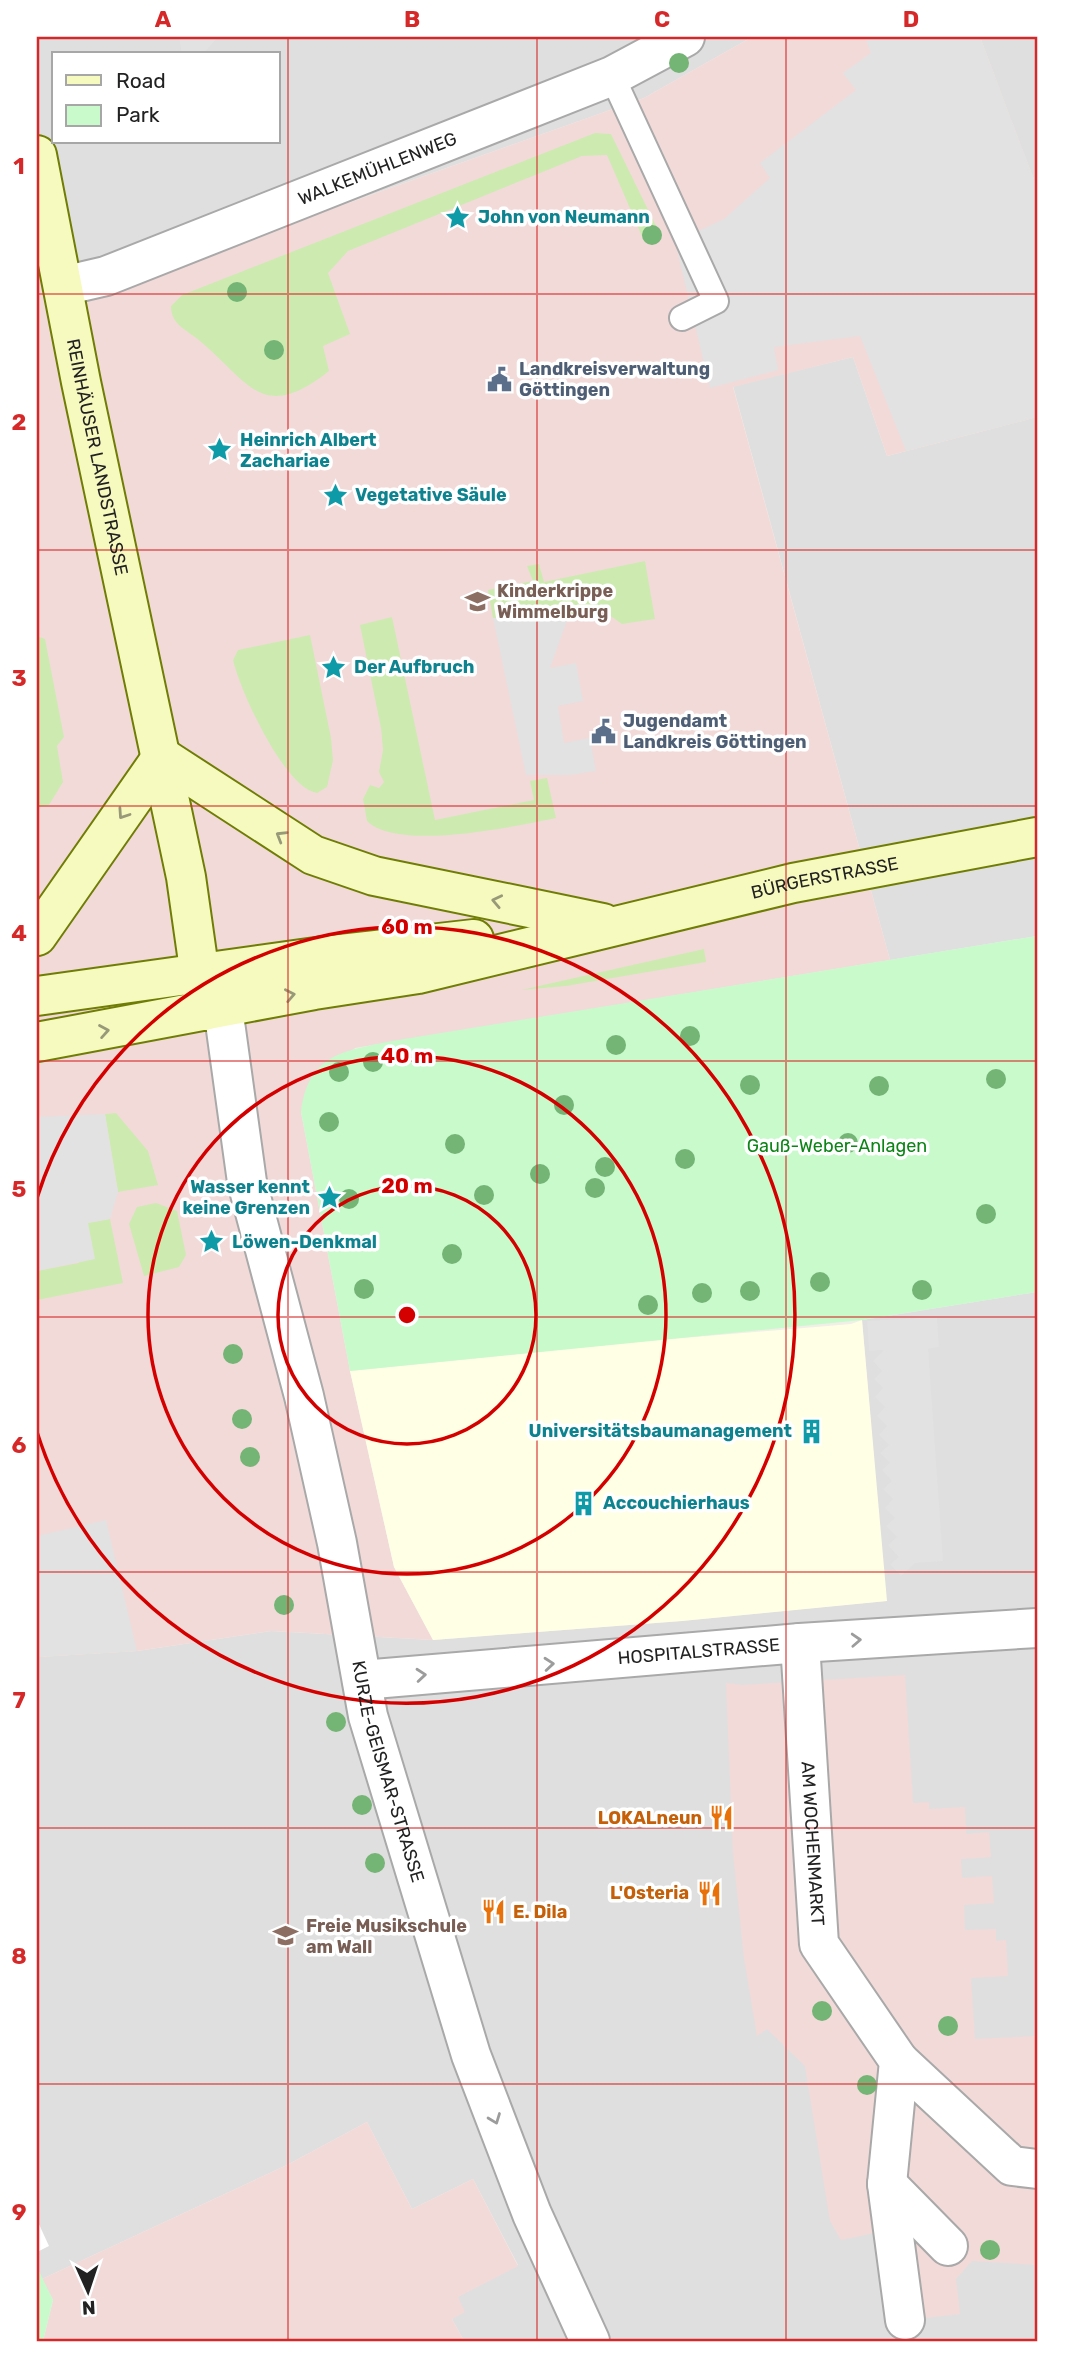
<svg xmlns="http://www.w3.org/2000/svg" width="1074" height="2378" font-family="Rubik,sans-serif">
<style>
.residential{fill:#e0dfdf;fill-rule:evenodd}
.commercial{fill:#f2dad9}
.education{fill:#ffffe5}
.grass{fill:#cdebb0}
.park{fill:#c8facc}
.parking{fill:#e2e2e2}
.pier{fill:#fff}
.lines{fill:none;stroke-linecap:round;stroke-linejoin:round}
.lane-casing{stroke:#a9a9a9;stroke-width:28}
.street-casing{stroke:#a9a9a9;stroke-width:42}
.secondary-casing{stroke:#707d05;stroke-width:42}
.lane{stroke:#fff;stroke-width:24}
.street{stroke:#fff;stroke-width:38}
.secondary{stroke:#f7fabf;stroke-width:38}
.tree{fill:#74b475}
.oneway{stroke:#979978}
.oneway2{stroke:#9c9c9c}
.grid{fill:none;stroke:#d62828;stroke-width:2;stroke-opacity:0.55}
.ring{fill:none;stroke:#d40000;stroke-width:3.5}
.labels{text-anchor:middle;stroke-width:7;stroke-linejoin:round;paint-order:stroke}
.street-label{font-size:18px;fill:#222;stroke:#fff}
.culture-label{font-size:18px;font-weight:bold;fill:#0d838f;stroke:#fff;text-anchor:start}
.service-label{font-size:18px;font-weight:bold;fill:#4e5e75;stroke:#fff;text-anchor:start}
.education-label{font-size:18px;font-weight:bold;fill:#785e54;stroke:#fff;text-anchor:start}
.park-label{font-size:18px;fill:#0c8416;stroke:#fff}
.food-label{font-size:18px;font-weight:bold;fill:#c56008;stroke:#fff;text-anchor:end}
.centre{fill:#d40000;stroke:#fff;stroke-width:3.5}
.ring-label{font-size:21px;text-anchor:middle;font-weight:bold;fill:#d40000;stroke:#fff;stroke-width:7;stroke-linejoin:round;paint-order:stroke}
.neatline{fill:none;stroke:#d62828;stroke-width:2.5}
.grid-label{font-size:23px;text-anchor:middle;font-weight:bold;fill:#d62828}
</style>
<rect width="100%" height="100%" fill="#f2efe9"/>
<path class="residential" d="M37 37H752L644 98 60 305 37 189ZM54 54H278V142H54Z
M980 37H1037V188L1008 112Z
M853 357 887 456 1037 417V936L890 960 733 386Z
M1037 1292V2341H464L452 2319 457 2297 518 2265 473 2179 412 2209 367 2122 287 2165 42 2279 37 2267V1657L137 1651 271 1631 433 1640 681 1621 886 1601 862 1320Z"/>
<path class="commercial" d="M752 37H980L1037 188V417L887 456 853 357 733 387 890 960 355 1048 301 1112 350 1371 394 1567 433 1640 271 1631 137 1651 37 1657V189L61 305 644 98Z
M905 1675 913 1803 929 1802V1809L965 1807 966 1834 989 1832 991 1857 961 1859 962 1878 992 1876 994 1903 964 1905 965 1930 996 1929V1941L1006 1940 1008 1976 971 1978 975 2039 1037 2036V2265L972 2261 956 2279 960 2314 889 2322 875 2233 841 2240 830 2221 805 2066 767 2029 757 2036 744 1958 733 1853 726 1683 742 1685Z
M367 2122 412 2209 473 2179 518 2266 458 2297 465 2312 452 2319 464 2341H43L53 2300 42 2279 287 2165Z"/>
<path class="education" d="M862 1320 887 1601 682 1621 433 1640 394 1567 350 1371 646 1341 851 1324Z"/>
<path class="grass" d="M595 133 611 134 656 226 644 241 607 155 582 156 348 251 328 273 350 334 323 346 329 371C262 424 249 382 201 342 188 330 171 326 171 306L182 295Z
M645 561 655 619 622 624 602 610 569 615 493 618 488 590 533 581 527 566 539 564 544 582Z
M392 617 435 820 534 800 530 781 547 778 556 818C516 826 398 852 367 821L363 799 370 785 379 788 384 782 379 772 383 750 381 728 360 625Z
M310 635 331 738 333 760 327 787 317 793C284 788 240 690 233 660L238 650Z
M37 636 45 639 64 737 57 746 63 782 49 805 37 807Z
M704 949 706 962 566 986 521 990Z
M116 1113 148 1151 158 1185 118 1192 105 1114Z
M156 1203 177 1211 186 1255 179 1267 144 1276 129 1224 137 1207Z
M110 1219 123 1283 37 1300V1271L79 1263 88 1223Z"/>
<path class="park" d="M1037 936V1292L862 1320 350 1371 301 1112C308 1055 342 1051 392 1041Z
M37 2267 53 2300 43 2341H37Z"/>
<path class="parking" d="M179 37H218L203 54H182Z
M865 37H980L1037 188V417L906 451 860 336 774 347 778 370 710 388 675 242 724 219 770 178 760 163 856 90 843 73 871 53Z
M569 615 550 668 576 663 583 701 558 706 564 743 590 738 596 771 570 775H526L493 618Z
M105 1114 118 1192 110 1219 88 1223 95 1259 37 1271V1117Z
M937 1317 939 1347 928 1349 943 1561 915 1563 901 1576 890 1564 899 1557 888 1545 897 1537 886 1526 895 1518 885 1508 893 1499 883 1489 892 1481 882 1470 890 1463 880 1453 889 1445 879 1435 887 1426 877 1416 885 1407 875 1397 883 1388 874 1379 882 1371 873 1361 884 1350 869 1351 867 1321Z
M106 1520 137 1651 37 1657V1536Z"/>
<path class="pier" d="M37 2220 49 2246 37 2252Z"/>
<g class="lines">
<defs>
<path id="lane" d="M612 76 716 301 682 318"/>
<g id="street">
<path id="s1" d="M63 286 106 276 612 76 685 37"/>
<path id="s2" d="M223 1008 247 1182 304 1396 337 1543 368 1716 471 2055 532 2214 590 2341"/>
<path id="s3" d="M800 1643 819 1944 899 2061 887 2184 905 2320"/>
<path id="s4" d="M362 1680 800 1643 1037 1628"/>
<path d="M899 2061 1012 2166 1037 2169"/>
<path d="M887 2184 948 2246"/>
</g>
<g id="secondary">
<path id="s5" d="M37 155 81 382 186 877 205 1011"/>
<path d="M162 757 313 855 374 876 603 923"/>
<path d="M37 936 162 757"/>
<path d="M37 996 323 956 474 939"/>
<path id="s6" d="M37 1042 314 990 418 974 793 883 1037 837"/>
</g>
</defs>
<use href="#lane" class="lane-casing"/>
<use href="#street" class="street-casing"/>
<use href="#secondary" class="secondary-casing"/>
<use href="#lane" class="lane"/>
<use href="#street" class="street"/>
<use href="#secondary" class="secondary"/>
</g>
<g class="tree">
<circle cx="679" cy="63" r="10"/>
<circle cx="652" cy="235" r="10"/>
<circle cx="237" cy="292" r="10"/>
<circle cx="274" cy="350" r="10"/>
<circle cx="690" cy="1036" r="10"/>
<circle cx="616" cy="1045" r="10"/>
<circle cx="373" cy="1062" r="10"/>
<circle cx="339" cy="1072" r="10"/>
<circle cx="996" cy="1079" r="10"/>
<circle cx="750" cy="1085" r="10"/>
<circle cx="879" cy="1086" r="10"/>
<circle cx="564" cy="1105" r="10"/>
<circle cx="329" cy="1122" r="10"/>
<circle cx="848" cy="1143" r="10"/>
<circle cx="455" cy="1144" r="10"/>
<circle cx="685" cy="1159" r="10"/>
<circle cx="605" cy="1167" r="10"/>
<circle cx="540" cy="1174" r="10"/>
<circle cx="595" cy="1188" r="10"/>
<circle cx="484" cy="1195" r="10"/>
<circle cx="349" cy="1199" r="10"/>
<circle cx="986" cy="1214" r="10"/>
<circle cx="452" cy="1254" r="10"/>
<circle cx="820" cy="1282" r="10"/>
<circle cx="364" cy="1289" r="10"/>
<circle cx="922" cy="1290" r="10"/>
<circle cx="750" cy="1291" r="10"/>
<circle cx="702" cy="1293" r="10"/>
<circle cx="648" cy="1305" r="10"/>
<circle cx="233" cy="1354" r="10"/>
<circle cx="242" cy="1419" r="10"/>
<circle cx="250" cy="1457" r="10"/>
<circle cx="284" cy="1605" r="10"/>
<circle cx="336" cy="1722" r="10"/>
<circle cx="362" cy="1805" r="10"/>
<circle cx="375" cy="1863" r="10"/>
<circle cx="822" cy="2011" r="10"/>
<circle cx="948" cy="2026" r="10"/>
<circle cx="867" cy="2085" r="10"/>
<circle cx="990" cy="2250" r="10"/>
</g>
<defs><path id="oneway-chevron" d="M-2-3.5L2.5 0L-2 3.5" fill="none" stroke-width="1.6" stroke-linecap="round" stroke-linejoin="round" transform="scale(1.75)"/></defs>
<g class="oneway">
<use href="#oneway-chevron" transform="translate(123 814) rotate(124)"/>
<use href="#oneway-chevron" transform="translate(281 836) rotate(-149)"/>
<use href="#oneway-chevron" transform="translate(497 901) rotate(-168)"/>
<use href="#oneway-chevron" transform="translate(290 995) rotate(-11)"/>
<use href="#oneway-chevron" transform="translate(104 1031) rotate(-10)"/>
</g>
<g class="oneway2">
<use href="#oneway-chevron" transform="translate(856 1640) rotate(-3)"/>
<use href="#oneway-chevron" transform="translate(549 1664) rotate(-5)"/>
<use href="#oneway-chevron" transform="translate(421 1675) rotate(-5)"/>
<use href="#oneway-chevron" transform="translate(495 2119) rotate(69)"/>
</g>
<path class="grid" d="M288 37V2341M537 37V2341M786 37V2341M37 294H1037M37 550H1037M37 806H1037M37 1061H1037M37 1317H1037M37 1572H1037M37 1828H1037M37 2084H1037"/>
<g class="ring">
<circle cx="407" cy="1315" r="129"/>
<circle cx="407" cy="1315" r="259"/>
<path d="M37 1198A388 388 0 1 1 37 1432"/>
</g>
<defs>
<symbol id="sight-bare" viewBox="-9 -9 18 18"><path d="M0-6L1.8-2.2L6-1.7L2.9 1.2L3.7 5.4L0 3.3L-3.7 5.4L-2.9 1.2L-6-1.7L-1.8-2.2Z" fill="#0f9aa8" stroke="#fff" stroke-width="2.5" paint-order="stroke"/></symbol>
<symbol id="civic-bare" viewBox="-9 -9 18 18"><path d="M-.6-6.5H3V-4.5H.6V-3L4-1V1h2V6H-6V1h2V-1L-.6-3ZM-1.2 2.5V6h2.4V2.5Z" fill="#5c6f8a" stroke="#fff" stroke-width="2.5" paint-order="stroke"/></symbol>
<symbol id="school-bare" viewBox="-9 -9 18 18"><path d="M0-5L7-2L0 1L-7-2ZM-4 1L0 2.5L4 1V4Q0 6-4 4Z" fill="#8d6e63" stroke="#fff" stroke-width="2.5" paint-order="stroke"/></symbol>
<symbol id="building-bare" viewBox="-9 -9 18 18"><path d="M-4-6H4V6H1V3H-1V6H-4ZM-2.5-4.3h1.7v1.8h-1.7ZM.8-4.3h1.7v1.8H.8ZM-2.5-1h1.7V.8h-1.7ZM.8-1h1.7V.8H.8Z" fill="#0f9aa8" stroke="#fff" stroke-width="2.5" paint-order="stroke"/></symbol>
<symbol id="restaurant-bare" viewBox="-9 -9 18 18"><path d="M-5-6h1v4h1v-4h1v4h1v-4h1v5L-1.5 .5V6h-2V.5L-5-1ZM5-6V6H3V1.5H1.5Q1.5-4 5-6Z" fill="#e8710a" stroke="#fff" stroke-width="2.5" paint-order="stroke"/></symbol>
<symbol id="university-bare" viewBox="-9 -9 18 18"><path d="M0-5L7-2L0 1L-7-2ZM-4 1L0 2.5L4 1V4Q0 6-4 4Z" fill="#8d6e63" stroke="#fff" stroke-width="2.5" paint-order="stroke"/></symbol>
</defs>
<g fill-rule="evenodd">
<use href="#sight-bare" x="440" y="200" width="35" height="35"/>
<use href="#civic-bare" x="482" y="362" width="35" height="35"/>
<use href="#sight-bare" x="202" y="432" width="35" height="35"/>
<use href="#sight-bare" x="318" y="478" width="35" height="35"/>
<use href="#school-bare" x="460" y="584" width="35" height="35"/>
<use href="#sight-bare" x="316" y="650" width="35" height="35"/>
<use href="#civic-bare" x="586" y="714" width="35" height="35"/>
<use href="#sight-bare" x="312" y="1180" width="35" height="35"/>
<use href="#sight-bare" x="194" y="1224" width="35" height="35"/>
<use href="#building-bare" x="794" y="1414" width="35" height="35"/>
<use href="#building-bare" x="566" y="1486" width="35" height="35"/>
<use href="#restaurant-bare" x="704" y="1800" width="35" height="35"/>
<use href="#restaurant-bare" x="692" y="1876" width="35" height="35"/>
<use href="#restaurant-bare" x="476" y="1894" width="35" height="35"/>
<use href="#university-bare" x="268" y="1918" width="35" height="35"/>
</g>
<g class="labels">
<g class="street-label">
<text dy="6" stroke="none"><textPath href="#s1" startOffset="336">WALKEMÜHLENWEG</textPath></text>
<text dy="6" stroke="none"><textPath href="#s5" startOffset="308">REINHÄUSER LANDSTRASSE</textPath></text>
<text dy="6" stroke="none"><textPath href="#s6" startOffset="805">BÜRGERSTRASSE</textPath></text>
<text dy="6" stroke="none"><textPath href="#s4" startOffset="338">HOSPITALSTRASSE</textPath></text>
<text dy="6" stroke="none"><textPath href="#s2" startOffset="782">KURZE-GEISMAR-STRASSE</textPath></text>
<text dy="6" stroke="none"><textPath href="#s3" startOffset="201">AM WOCHENMARKT</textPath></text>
</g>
<g class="culture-label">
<text x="478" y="223">John von Neumann</text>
<text x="240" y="446">Heinrich Albert<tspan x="240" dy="21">Zachariae</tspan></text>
<text x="355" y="501">Vegetative Säule</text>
<text x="354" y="673">Der Aufbruch</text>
<text x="310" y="1193" text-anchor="end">Wasser kennt<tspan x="310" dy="21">keine Grenzen</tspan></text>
<text x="232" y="1248">Löwen-Denkmal</text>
<text x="792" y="1437" text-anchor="end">Universitätsbaumanagement</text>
<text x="603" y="1509">Accouchierhaus</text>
</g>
<g class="service-label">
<text x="519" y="375">Landkreisverwaltung<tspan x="519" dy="21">Göttingen</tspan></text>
<text x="623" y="727">Jugendamt<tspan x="623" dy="21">Landkreis Göttingen</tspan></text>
</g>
<g class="education-label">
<text x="497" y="597">Kinderkrippe<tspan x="497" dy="21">Wimmelburg</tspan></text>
<text x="306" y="1932">Freie Musikschule<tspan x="306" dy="21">am Wall</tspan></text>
</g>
<g class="park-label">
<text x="837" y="1152">Gauß-Weber-Anlagen</text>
</g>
<g class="food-label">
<text x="702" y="1824">LOKALneun</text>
<text x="689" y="1899">L'Osteria</text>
<text x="513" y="1918" text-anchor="start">E. Dila</text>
</g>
</g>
<circle cx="407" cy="1315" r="10" class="centre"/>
<g class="ring-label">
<text x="407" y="934">60 m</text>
<text x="407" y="1063">40 m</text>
<text x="407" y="1193">20 m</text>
</g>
<rect width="1074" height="2378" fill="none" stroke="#ffffff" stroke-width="77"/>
<rect x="52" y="52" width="228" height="91" fill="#ffffff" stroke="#a7a7a7" stroke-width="2"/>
<rect x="66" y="75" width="35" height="10" fill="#f7fabf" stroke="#a7a7a7" stroke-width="2"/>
<text x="116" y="88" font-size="21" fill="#222222">Road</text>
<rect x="66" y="105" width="35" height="21" fill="#c8facc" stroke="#a7a7a7" stroke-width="2"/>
<text x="116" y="122" font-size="21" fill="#222222">Park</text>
<g transform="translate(88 2291) rotate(177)" stroke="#ffffff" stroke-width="5" paint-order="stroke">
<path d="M0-5L12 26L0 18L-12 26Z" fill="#222222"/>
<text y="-10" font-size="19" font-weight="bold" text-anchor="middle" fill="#222222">N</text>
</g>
<rect x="38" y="38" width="998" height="2302" class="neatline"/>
<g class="grid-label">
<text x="163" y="27">A</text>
<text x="412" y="27">B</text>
<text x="662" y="27">C</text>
<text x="911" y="27">D</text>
<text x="19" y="174">1</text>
<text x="19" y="430">2</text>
<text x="19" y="686">3</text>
<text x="19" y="941">4</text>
<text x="19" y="1197">5</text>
<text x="19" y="1453">6</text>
<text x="19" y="1708">7</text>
<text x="19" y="1964">8</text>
<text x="19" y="2220">9</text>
</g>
</svg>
